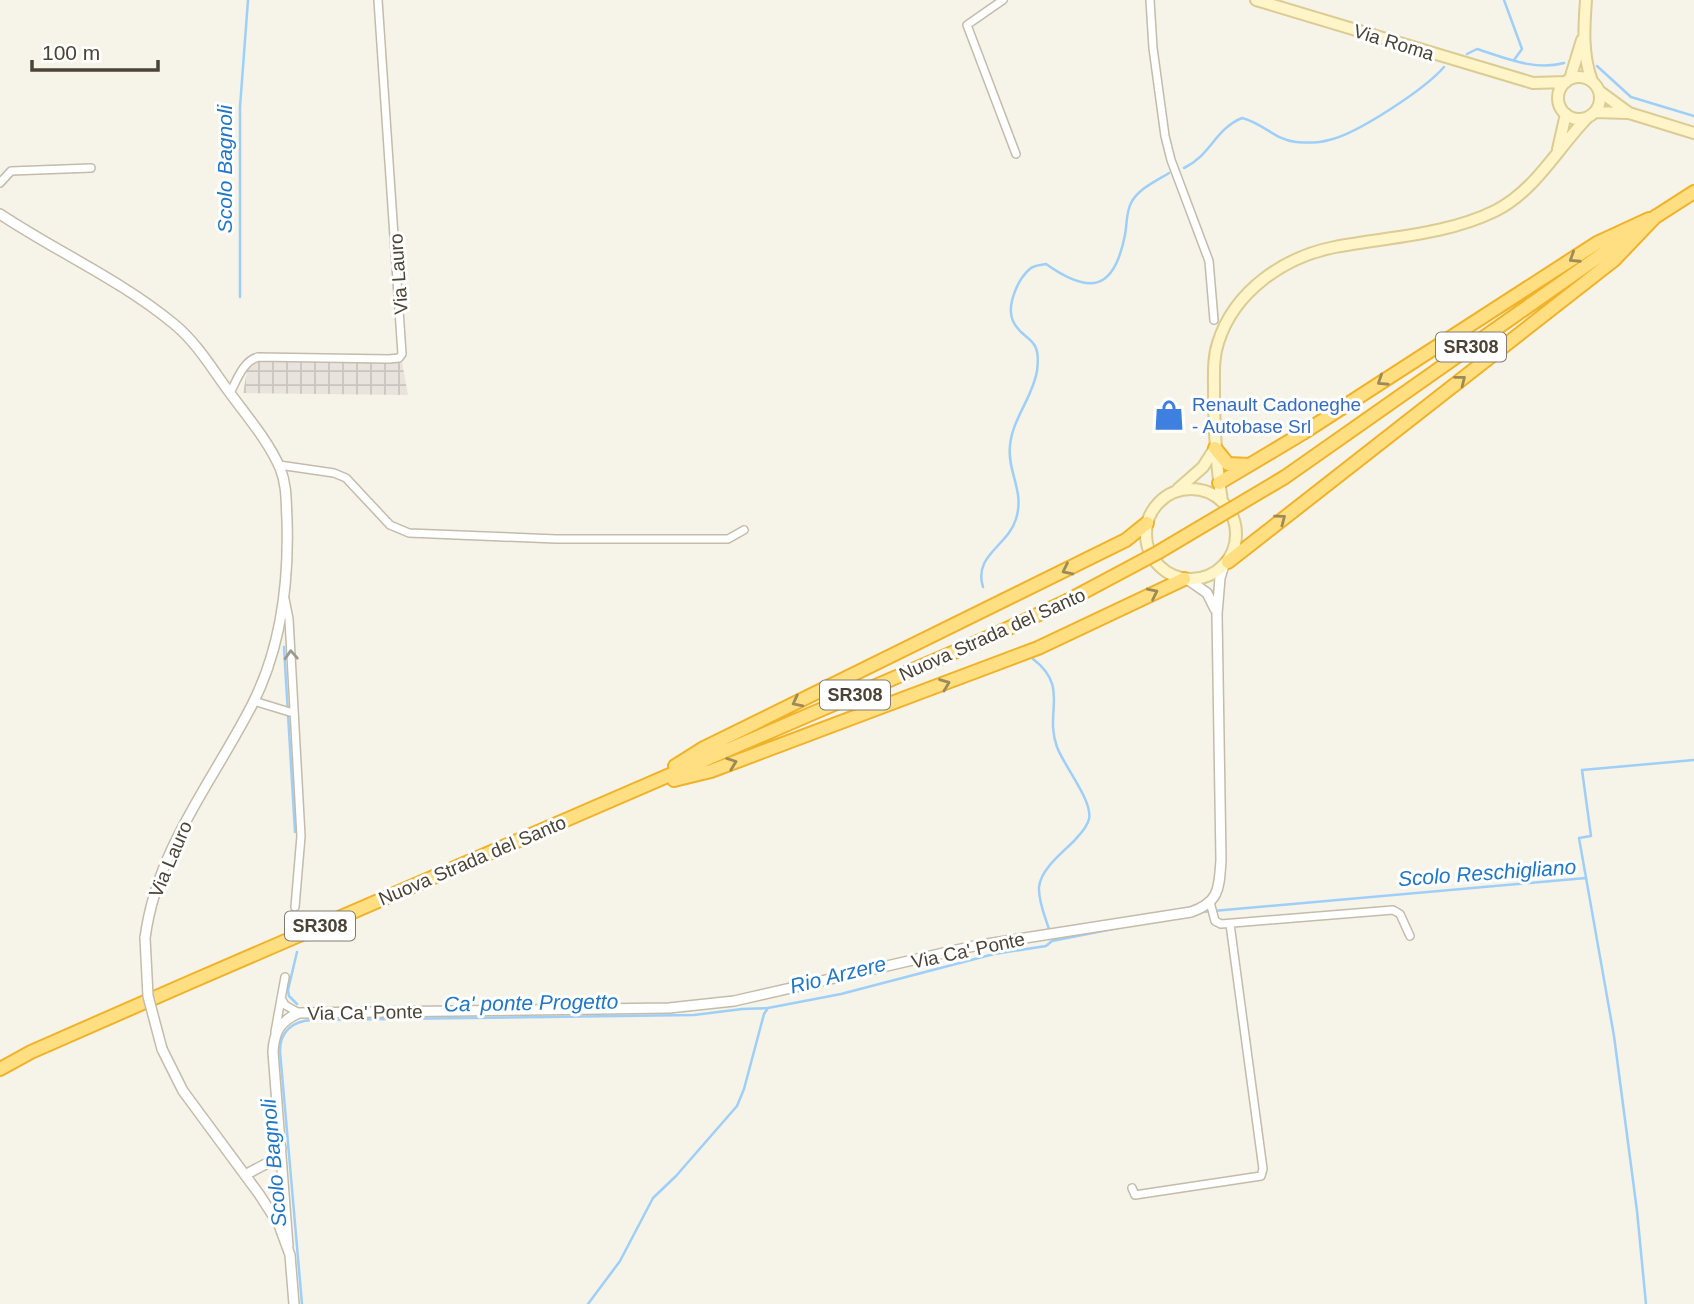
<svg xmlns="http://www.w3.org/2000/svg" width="1694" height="1304" font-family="Arial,sans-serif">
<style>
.industrial{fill:url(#industrial-grid)}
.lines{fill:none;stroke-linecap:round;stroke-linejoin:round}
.stream{stroke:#9ecff9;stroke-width:2.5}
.minor-casing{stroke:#c3bcaa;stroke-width:10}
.tertiary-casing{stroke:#c3bcaa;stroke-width:12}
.secondary-casing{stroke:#dbcc93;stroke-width:14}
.trunk-casing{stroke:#f0b228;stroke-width:16}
.minor{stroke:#fff;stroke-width:7}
.tertiary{stroke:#fff;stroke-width:9}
.secondary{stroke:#fff5c9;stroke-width:10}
.trunk{stroke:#ffdf81;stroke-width:12}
.tertiary-bridge-casing{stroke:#c3bcaa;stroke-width:12;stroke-linecap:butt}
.trunk-bridge-casing{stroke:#f0b228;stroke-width:16;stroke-linecap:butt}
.tertiary-bridge{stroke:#fff;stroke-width:9}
.trunk-bridge{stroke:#ffdf81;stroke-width:12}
.oneway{stroke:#9c8a58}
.oneway2{stroke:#9c9890}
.labels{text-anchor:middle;stroke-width:6;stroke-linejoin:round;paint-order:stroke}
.shield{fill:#fff;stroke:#817c72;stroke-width:2}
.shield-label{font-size:18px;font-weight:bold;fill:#4b4436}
.street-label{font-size:19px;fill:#4b4436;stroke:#fff}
.shop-label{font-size:19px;fill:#366cbe;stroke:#fff;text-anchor:start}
.water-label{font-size:21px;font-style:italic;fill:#2176c5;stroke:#fff}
</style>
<defs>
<pattern id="industrial-grid" width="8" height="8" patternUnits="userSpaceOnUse" patternTransform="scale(1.75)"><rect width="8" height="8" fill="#e8e4dd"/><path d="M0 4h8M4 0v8" fill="none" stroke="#c8c5be"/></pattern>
</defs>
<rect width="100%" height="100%" fill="#f6f3e8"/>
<path class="industrial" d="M256 360 402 362 408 395 243 393 248 366Z"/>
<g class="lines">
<path class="stream" d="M1504 0 1522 49 1514 60
M1467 54 1477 49C1506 58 1534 71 1564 63
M1597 66 1631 97 1694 116
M1184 168C1211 155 1215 129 1242 118 1263 123 1275 140 1296 142 1307 143 1319 143 1329 140 1357 134 1425 89 1444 67
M240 297V107L248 0
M983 587C973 555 1008 546 1016 519 1025 491 1007 472 1010 446 1012 419 1033 397 1037 371 1042 334 1023 343 1013 321 1006 306 1018 278 1031 268 1035 265 1041 265 1046 264 1090 295 1114 291 1125 235 1127 224 1126 213 1131 203 1138 189 1156 181 1169 173
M284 647 295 832
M1033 659C1070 687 1044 712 1057 747 1064 766 1093 801 1089 819 1087 828 1080 834 1074 841 1062 853 1041 869 1039 887 1038 900 1045 917 1049 929
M1202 912 1586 878
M297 952 288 990 289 996 297 1004
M302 1304 280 1051C280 1031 293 1021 312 1020L694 1015 742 1009 768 1008
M588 1304 620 1261 653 1198 676 1176 737 1106 744 1089 764 1014 768 1008 841 994 994 954 1046 946 1052 941 1123 927
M1646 1304 1637 1211 1614 1036 1579 838 1591 836 1582 770 1694 760"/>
<defs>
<path id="minor" d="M1003 0 967 25 1016 154
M1150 0 1153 48 1165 136 1171 160 1209 261 1214 320
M0 183 11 171 91 168
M230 393C237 380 243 361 258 357L389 359 399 358 402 354 378 0
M279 465 334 473 346 478 390 525 409 533 556 539H728L744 530
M285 599 289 619 301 836 295 907
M254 701 293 713
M1210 902 1215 921 1221 924 1393 910 1400 914 1410 936
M281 998 285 1005 299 1013
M275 1032 285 977
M1132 1188 1135 1195 1261 1176 1263 1169 1230 924"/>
<path id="tertiary" d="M0 214C57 252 121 280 174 324 196 342 211 367 227 389 245 414 268 440 280 468 287 485 286 502 287 520 289 583 281 648 252 705 212 783 157 848 145 938
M1187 579 1207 593 1215 609
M162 1049 183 1091 259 1194 279 1225 290 1255 294 1304
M245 1175 275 1159 281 1148
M288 1246 273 1052C274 1032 280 1021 299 1013L669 1008 734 1001 974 946 1191 912C1220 902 1219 888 1221 860L1217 614 1220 578 1224 565"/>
<path id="secondary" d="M1256 0 1533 83 1566 82
M1586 0C1584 27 1582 55 1592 81
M1558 98a21 21 0 1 1 42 0a21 21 0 1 1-42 0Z
M1570 79 1582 40
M1599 91 1629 113 1694 133
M1595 112 1627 113
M1558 149 1566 114
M1146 534a45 45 0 1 1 90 0a45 45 0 1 1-90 0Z
M1178 489 1203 467 1215 448
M1222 501C1216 464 1214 427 1214 390 1214 374 1213 358 1218 343 1234 291 1284 257 1335 247 1388 237 1446 235 1495 211 1535 191 1557 149 1587 118"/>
<path id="trunk" d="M1652 219 1694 192
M1215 448 1228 464 1249 465
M1285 477 1631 234
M1219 483 1303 433 1597 243 1649 219
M1228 562 1614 260 1656 216
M675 766 702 749 1126 540 1147 523
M674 780 711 771 1038 648 1184 579
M0 1069 31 1052 186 984 996 634 1067 601"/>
</defs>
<use href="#minor" class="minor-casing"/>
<use href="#tertiary" class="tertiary-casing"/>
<use href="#secondary" class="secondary-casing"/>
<use href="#trunk" class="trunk-casing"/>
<use href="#minor" class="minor"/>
<use href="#tertiary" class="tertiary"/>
<use href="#secondary" class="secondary"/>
<use href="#trunk" class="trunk"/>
<defs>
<path id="tertiary-bridge" d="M145 938 148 996 162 1049"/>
<path id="trunk-bridge" d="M1067 601 1157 553 1285 477"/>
</defs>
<use href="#tertiary-bridge" class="tertiary-bridge-casing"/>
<use href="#trunk-bridge" class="trunk-bridge-casing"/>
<use href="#tertiary-bridge" class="tertiary-bridge"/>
<use href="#trunk-bridge" class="trunk-bridge"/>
</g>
<defs><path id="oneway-chevron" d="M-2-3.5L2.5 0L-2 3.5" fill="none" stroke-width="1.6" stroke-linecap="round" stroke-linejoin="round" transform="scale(1.75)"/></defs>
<g class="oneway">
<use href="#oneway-chevron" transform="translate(1574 258) rotate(147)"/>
<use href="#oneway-chevron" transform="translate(1461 380) rotate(-38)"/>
<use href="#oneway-chevron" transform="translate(1382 381) rotate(147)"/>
<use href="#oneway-chevron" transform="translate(1281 519) rotate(-37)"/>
<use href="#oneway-chevron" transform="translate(1067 570) rotate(154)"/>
<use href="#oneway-chevron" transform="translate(1153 593) rotate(-26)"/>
<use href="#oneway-chevron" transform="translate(945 684) rotate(-21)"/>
<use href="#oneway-chevron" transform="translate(797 702) rotate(153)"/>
<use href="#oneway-chevron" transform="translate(732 763) rotate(-20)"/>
</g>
<use class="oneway2" href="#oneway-chevron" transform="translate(291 655) rotate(-93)"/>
<defs>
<symbol id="shop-bare" viewBox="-9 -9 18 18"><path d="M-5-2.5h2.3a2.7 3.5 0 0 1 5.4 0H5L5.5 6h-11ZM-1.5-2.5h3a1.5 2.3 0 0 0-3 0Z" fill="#3f7fe0" stroke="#fff" stroke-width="2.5" paint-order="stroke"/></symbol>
</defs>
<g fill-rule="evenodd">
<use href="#shop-bare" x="1147" y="393" width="44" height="44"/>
</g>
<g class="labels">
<g class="shield">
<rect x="1436" y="332.5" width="70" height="29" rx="5"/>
<rect x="820" y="680.5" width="70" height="29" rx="5"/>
<rect x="285" y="911.5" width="70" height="29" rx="5"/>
</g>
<g class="shield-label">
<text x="1471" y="353">SR308</text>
<text x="855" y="701">SR308</text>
<text x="320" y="932">SR308</text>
</g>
<g class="street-label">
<text transform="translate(1394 42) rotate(17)" y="7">Via Roma</text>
<text transform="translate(398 274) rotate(-94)" y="7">Via Lauro</text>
<text transform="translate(992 634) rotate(-24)" y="7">Nuova Strada del Santo</text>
<text transform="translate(170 859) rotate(-67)" y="7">Via Lauro</text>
<text transform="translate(472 860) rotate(-23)" y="7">Nuova Strada del Santo</text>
<text transform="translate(968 950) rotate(-12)" y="7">Via Ca' Ponte</text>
<text transform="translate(365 1012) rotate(-1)" y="7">Via Ca' Ponte</text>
</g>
<g class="shop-label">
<text x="1192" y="411">Renault Cadoneghe<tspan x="1192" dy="22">- Autobase Srl</tspan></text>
</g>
<g class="water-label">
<text transform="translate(225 169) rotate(-90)" y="7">Scolo Bagnoli</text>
<text transform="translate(1487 873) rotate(-4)" y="7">Scolo Reschigliano</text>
<text transform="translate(838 975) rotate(-14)" y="7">Rio Arzere</text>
<text transform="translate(531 1003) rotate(-1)" y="7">Ca' ponte Progetto</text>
<text transform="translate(274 1163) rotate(-95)" y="7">Scolo Bagnoli</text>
</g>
</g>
<path d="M32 60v10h126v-10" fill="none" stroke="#4b4436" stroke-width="3.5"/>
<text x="42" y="60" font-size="21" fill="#4b4436" stroke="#ffffff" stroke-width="5" paint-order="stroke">100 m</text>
</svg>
